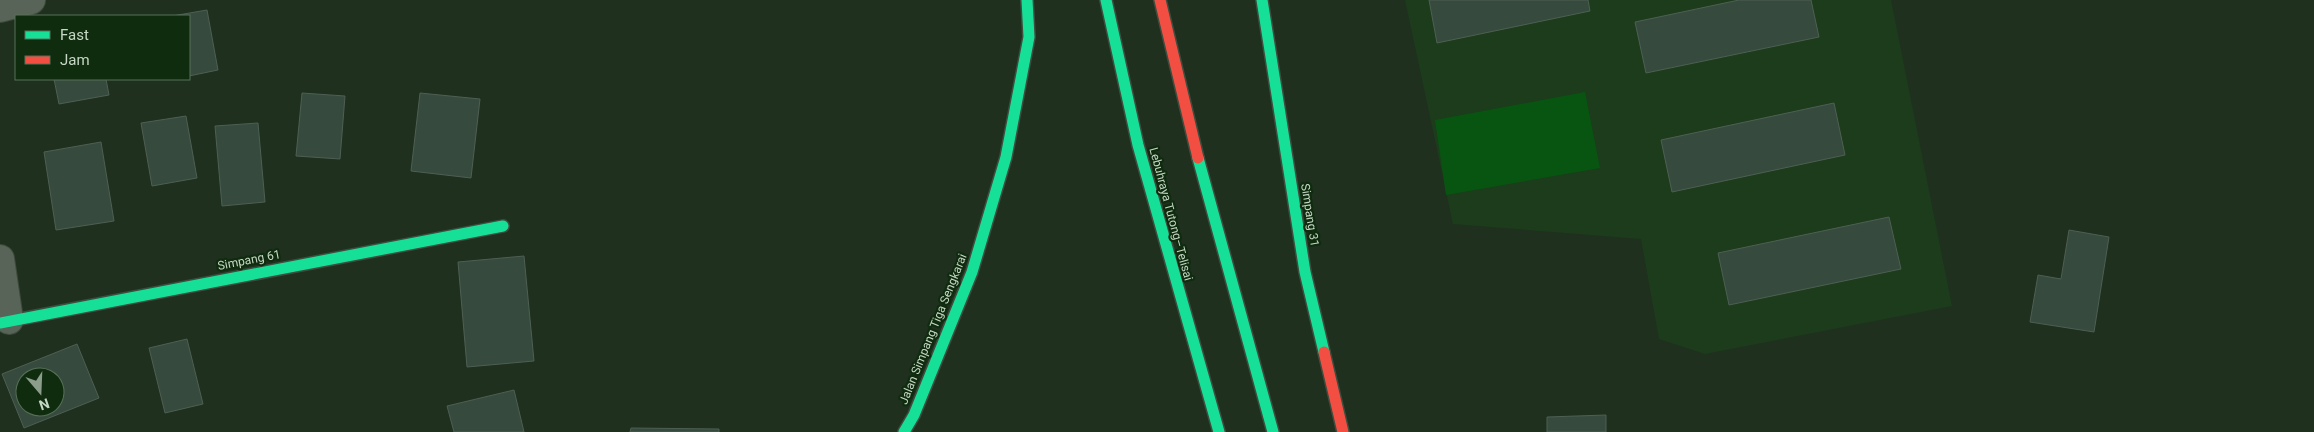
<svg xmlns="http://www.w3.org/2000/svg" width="2314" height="432" font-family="Roboto,sans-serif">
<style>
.built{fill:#1c3c1c}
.park{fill:#085512}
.building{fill:#364b3e;stroke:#4e5f53;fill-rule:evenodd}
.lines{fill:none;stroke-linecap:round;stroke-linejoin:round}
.street-casing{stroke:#3e4d3e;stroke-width:30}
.fast-casing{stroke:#3e4d3e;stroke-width:14}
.jam-casing{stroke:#3e4d3e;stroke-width:14}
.street{stroke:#586458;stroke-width:28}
.fast{stroke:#16e098;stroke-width:11}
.jam{stroke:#f24e42;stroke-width:11}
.labels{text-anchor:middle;stroke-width:4.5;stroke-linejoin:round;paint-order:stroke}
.street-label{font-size:12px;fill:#c6d7c5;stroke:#0f2c0f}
</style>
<rect width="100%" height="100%" fill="#1f301f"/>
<path class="built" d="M1405 0H1891L1952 306 1705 354 1659 339 1641 239 1453 224Z"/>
<path class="park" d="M1585 92 1600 168 1446 195 1435 120Z"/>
<path class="building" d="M1429 0H1588L1590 11 1437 43Z
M1739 0H1811L1819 37 1646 73 1635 22Z
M207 10 218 70 189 76V16H172Z
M54 79H106L109 95 59 104Z
M302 93 345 96 340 159 296 156Z
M420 93 480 99 471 178 411 171Z
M1834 103 1845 155 1672 192 1661 140Z
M186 116 197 178 152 186 141 123Z
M258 123 265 202 222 206 215 126Z
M101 142 114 221 56 230 44 152Z
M1889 217 1901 269 1729 305 1718 253Z
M2069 230 2109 237 2094 332 2030 322 2038 275 2061 279Z
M524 256 534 361 467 367 458 262Z
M187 339 203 404 165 413 149 348Z
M77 344 99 398 24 428 2 374ZM25 377H55V407H25Z
M514 390 524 432H454L447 406Z
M1606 415V432H1547V417Z
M631 428 719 429V432H630Z"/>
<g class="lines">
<defs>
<path id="street" d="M0 8 31 0
M0 259 9 320"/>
<path id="fast" d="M1106 0 1138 145 1219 432
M1262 0 1305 272 1324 352
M1198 158 1273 432
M0 323 503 226
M904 432 914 415 972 272 1006 157 1029 37 1027 0"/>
<path id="jam" d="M1160 0 1198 158
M1324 352 1343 432"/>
</defs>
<use href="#street" class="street-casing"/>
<use href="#fast" class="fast-casing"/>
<use href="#jam" class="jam-casing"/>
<use href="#street" class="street"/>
<use href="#fast" class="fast"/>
<use href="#jam" class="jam"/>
</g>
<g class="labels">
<g class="street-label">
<text transform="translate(1171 214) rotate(75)" y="4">Lebuhraya Tutong–Telisai</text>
<text transform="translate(1310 215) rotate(81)" y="4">Simpang 31</text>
<text transform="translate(249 260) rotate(-11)" y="4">Simpang 61</text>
<text transform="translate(933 329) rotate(-68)" y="4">Jalan Simpang Tiga Sengkarai</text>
</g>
</g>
<rect x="15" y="15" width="175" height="65" fill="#0f2c0f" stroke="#587058"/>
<rect x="25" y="31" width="25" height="8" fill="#16e098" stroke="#587058"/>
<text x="60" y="40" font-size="15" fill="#c6d7c5">Fast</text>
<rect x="25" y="56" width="25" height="8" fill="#f24e42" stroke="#587058"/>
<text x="60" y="65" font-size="15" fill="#c6d7c5">Jam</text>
<g transform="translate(40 392) rotate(161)"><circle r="24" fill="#0f2c0f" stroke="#587058"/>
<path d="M0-4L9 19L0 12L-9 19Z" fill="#8c9d8b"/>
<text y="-8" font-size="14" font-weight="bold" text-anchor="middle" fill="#c6d7c5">N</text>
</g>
</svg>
